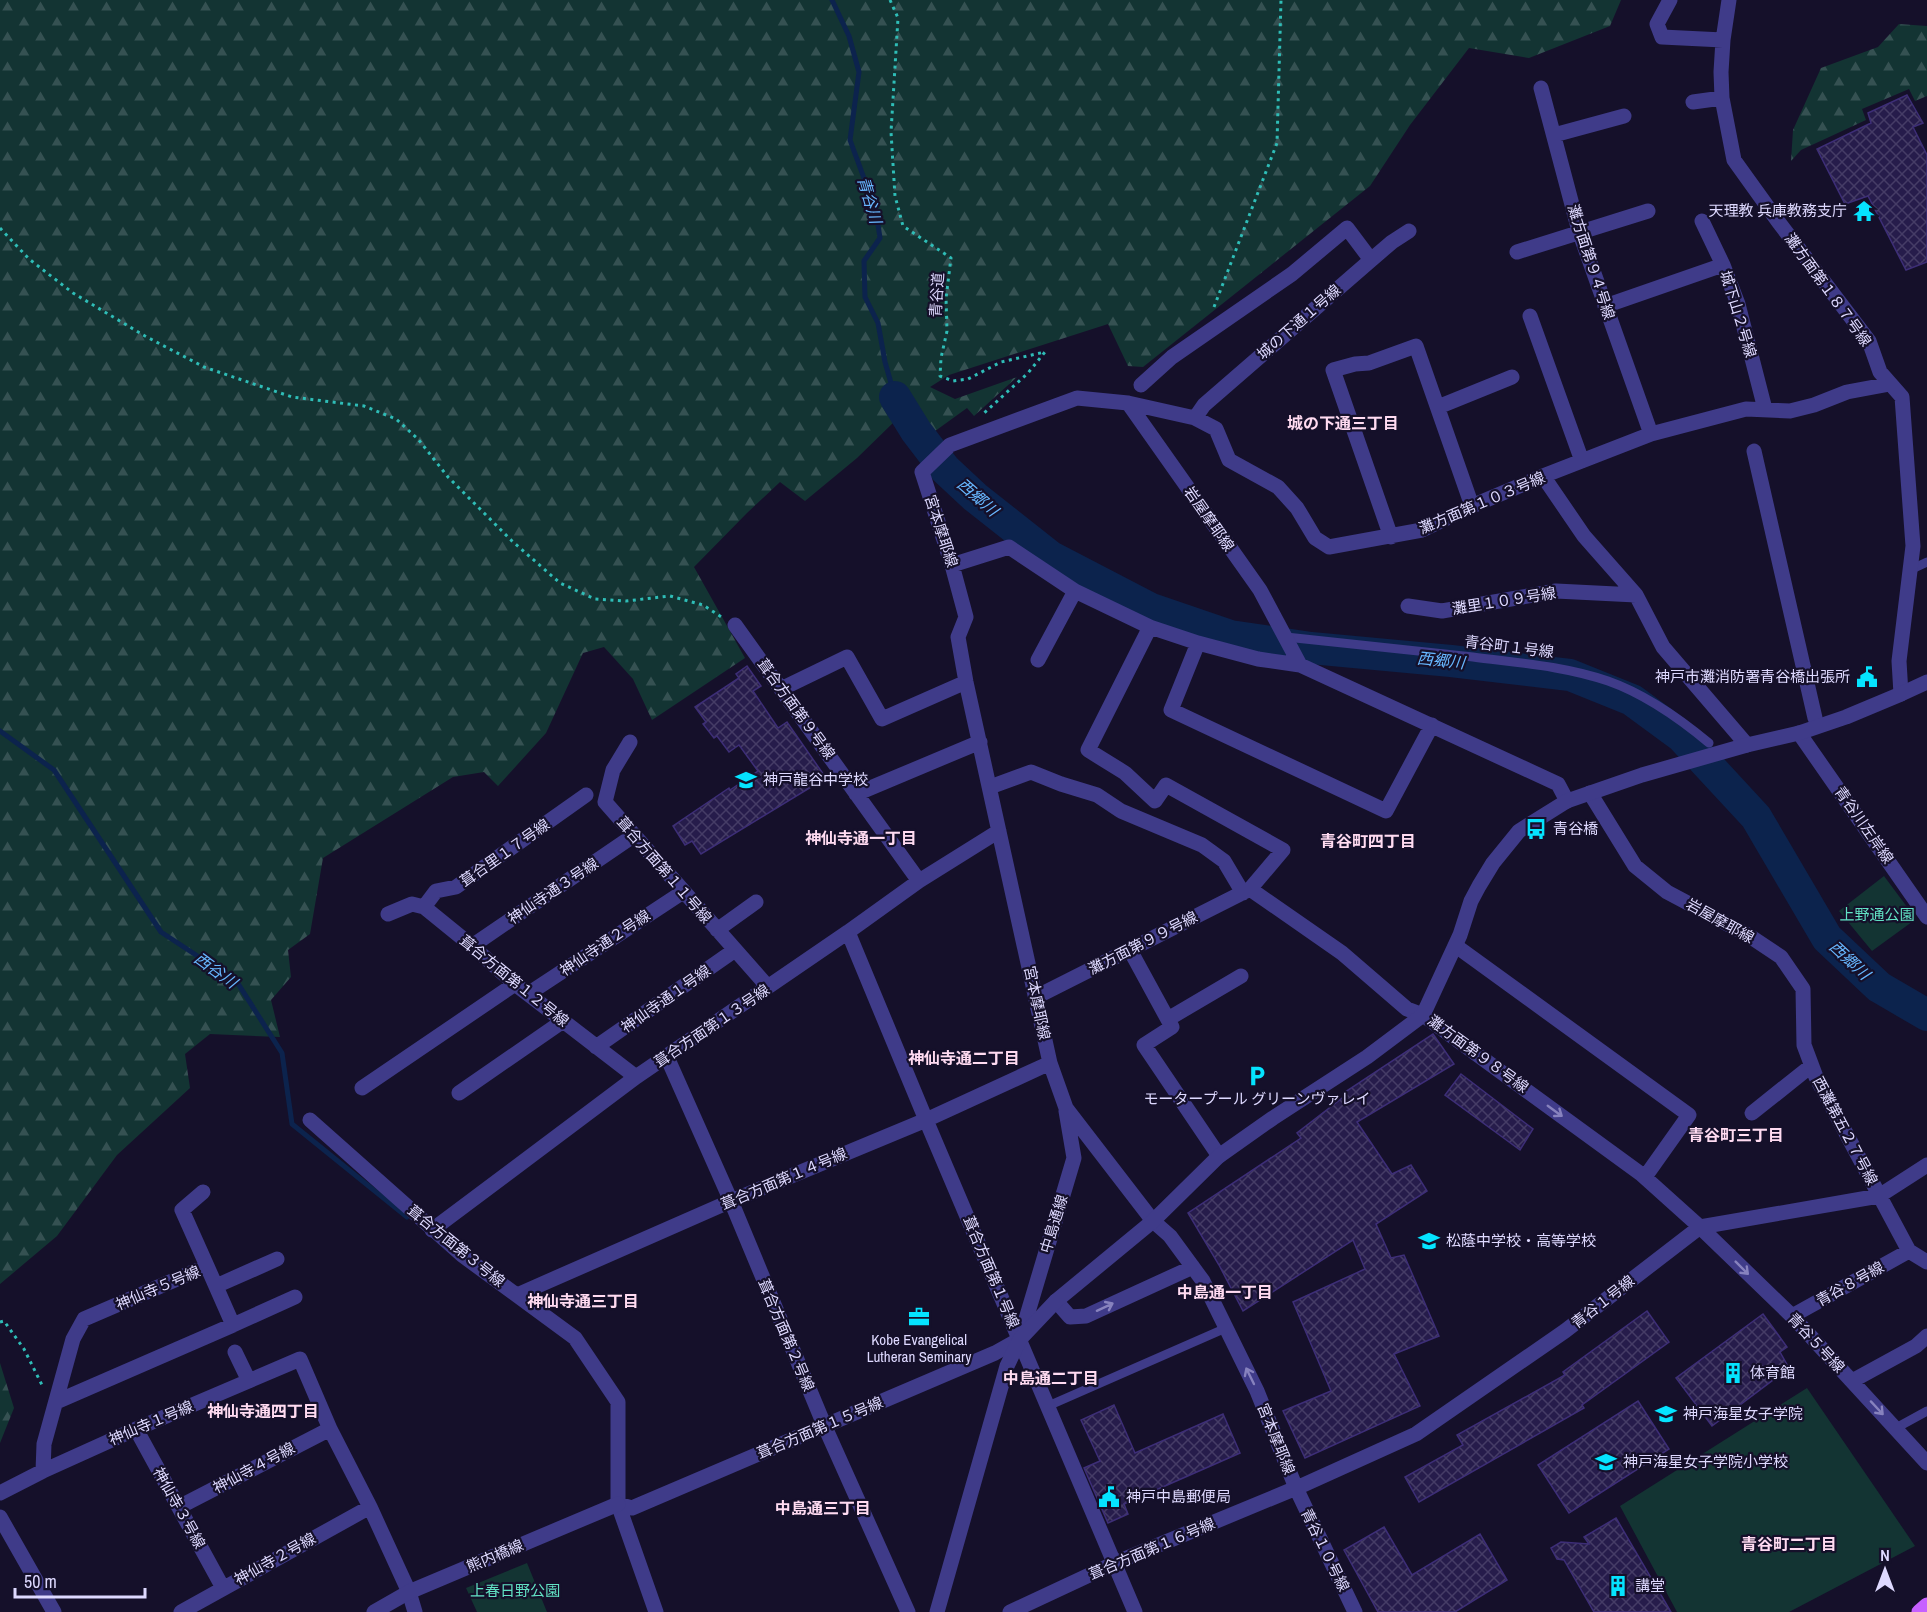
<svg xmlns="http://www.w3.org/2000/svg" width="1927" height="1612" font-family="'Archivo Narrow','Noto Sans JP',sans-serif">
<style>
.green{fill:#133433}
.forest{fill:url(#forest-firs)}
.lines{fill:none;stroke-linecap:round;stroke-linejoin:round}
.stream{stroke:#0c234d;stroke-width:5}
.river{stroke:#0c234d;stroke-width:32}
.building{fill:url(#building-cross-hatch);stroke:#3d2e77;stroke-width:1.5}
.path{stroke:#2fbdb7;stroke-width:3;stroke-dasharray:3 4.5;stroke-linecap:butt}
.service{stroke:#3f3b89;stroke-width:9}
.minor{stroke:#3f3b89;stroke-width:15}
.tertiary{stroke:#3f3b89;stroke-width:15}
.primary{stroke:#c660ff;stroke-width:15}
.oneway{stroke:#8782be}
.labels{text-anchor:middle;stroke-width:4.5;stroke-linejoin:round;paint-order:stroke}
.poi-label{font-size:15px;fill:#ded9ff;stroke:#15102a;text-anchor:start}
.street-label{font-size:15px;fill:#ded9ff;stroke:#15102a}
.park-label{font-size:15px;fill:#62e2c4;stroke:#15102a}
.water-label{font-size:16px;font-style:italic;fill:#67b7ff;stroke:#15102a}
.neighbourhood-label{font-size:16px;font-weight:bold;fill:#ffdbf1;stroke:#15102a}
</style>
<defs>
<pattern id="forest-firs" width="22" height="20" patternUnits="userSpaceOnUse" patternTransform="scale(1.5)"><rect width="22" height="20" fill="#133433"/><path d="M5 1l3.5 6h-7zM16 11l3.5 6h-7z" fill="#355152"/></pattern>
<pattern id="building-cross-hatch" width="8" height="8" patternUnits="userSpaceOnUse" patternTransform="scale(1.5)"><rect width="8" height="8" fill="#261c4b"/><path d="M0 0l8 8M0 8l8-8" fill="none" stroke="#453c66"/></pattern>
</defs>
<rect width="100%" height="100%" fill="#15102a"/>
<path class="green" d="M1884 876 1916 919 1872 951 1839 911Z
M1807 1388 1915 1546 1789 1612H1677L1620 1506Z
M527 1563 547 1612H477L466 1588Z"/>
<path class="forest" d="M0 0H1621L1610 26 1529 58 1469 48 1410 125 1370 186 1143 367 1128 366 1108 324 949 375 930 387 955 399 1017 377 974 416 967 408 931 434 896 420 857 458 805 501 780 482 747 513 694 567 745 658 652 720 633 679 604 647 583 653 546 733 498 786 484 772 453 777 323 858 310 934 288 950 291 977 271 1000 280 1037 210 1034 185 1054 190 1088 117 1155 57 1236 0 1284Z
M1899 24 1927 26V96L1915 101 1909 89 1862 109 1866 120 1801 150 1791 161 1793 130 1821 68 1878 47Z
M0 1363 14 1408 0 1443Z"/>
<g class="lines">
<path class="stream" d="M832 0 849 36 859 72 850 140 876 211 880 238 864 261 865 297 878 323 885 362 895 397
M0 731 54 770 161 932 237 982 282 1053 292 1124 407 1217"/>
<path class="river" d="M895 397 916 431 945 469 975 497 1051 557 1151 609 1230 636 1311 648 1451 661 1570 675 1632 700 1681 736 1756 817 1827 938 1879 987 1927 1015"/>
</g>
<path class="building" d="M1907 95 1923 123 1913 127 1927 155V262L1906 270 1868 196 1845 204 1817 149 1871 123 1868 113Z
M747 666 761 686 753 691 778 728 787 722 826 778 701 854 692 841 685 845 673 826 729 788 730 790 758 771 739 745 729 752 717 736 714 738 703 724 706 722 695 707 739 678 736 674Z
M1433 1034 1454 1064 1357 1122 1392 1174 1411 1165 1427 1191 1376 1224 1391 1258 1404 1255 1439 1336 1394 1354 1420 1406 1305 1458 1283 1411 1331 1391 1293 1302 1365 1269 1353 1240 1243 1311 1219 1265 1188 1213 1301 1138 1297 1133 1346 1095 1345 1092Z
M1461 1074 1533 1129 1520 1150 1445 1095Z
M1647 1311 1669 1342 1582 1405 1584 1408 1419 1502 1405 1477 1463 1445 1457 1435 1565 1375 1563 1372Z
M1763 1314 1787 1347 1780 1352 1789 1368 1712 1426 1676 1378Z
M1638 1401 1669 1449 1569 1513 1538 1465Z
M1114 1405 1135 1453 1223 1414 1240 1453 1124 1504 1128 1514 1108 1523 1084 1468 1100 1461 1081 1420Z
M1616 1518 1671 1612H1594L1564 1560 1557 1559 1551 1548 1561 1542 1589 1544 1584 1537Z
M1384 1527 1412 1575 1480 1534 1507 1580 1455 1612H1378L1344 1550Z"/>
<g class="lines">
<path class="path" d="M890 0 898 18 891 132 895 196 903 226 951 258 946 298 947 331 941 358 940 376 953 381 968 379 1001 362 1045 352 1028 373 982 415
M0 228 29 259 73 293 145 336 204 367 292 397 364 406 396 419 418 439 448 477 512 541 560 583 595 599 626 601 670 596 703 605 723 618
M1214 307 1277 143 1281 0
M0 1322 4 1321 24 1349 43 1387"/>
<path class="service" d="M1910 570 1927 562
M1286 637C1349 644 1411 650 1473 657 1519 663 1564 666 1608 681 1645 694 1679 718 1709 743
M1048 1406 1226 1328
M1896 1428 1927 1411"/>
<path class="minor" d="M1670 0 1657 24 1662 37 1723 40
M1729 0 1723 40 1721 72 1722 98 1734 160 1777 220 1869 341 1880 372 1902 397 1913 546 1899 661 1901 694
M1541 88 1579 231 1651 434
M1693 102 1722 98
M1554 135 1624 116
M1702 221 1723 265 1738 304 1765 409
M1517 252 1648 211
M1605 306 1723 265
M1530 316 1582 461
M1141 385 1172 357 1292 274 1347 228 1371 260
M1128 403 1260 590 1300 665
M1438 407 1512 377
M1195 418 1204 405 1371 260 1392 242 1409 231
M1754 451 1815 718
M1543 476 1584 536 1636 595 1663 647 1747 745
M1391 537 1333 370 1355 364 1369 363 1416 346 1472 506
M952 565 1009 547 1075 591 1150 627 1198 643 1258 659 1300 665 1558 784 1567 801
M1408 606 1442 611 1556 591 1636 595
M735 625 919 881
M1198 643 1171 710 1386 811 1432 725
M1038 660 1075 591
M781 689 847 657 882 719 966 682
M1799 733 1927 917
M630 742 613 770 605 802 768 987
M990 787 1031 772 1061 784 1097 795 1121 811 1202 845 1224 861 1243 893
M1590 793 1635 866 1667 892 1748 935 1781 957 1803 989 1804 1045 1816 1077 1909 1251 1927 1262
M856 794 980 742
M1250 889 1342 953 1407 1009 1423 1015 1641 1174 1700 1227 1792 1316 1927 1463
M424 907 436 891 456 887 586 795
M388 914 412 904 424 907 472 946 515 984 636 1077
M717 930 756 902
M848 932 926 1120 1135 1612
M472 946 633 836
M1456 946 1689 1115 1645 1177
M1130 950 1172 1027 1144 1045 1219 1156
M528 994 683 892
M1036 997 1250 889 1283 850 1166 785 1155 801 1125 773 1088 750 1150 627
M1168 1019 1241 976
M596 1047 735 950
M667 1057 731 1201 825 1427 908 1612
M362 1088 515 984
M459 1093 563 1021
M1752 1113 1811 1066
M310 1120 462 1255 575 1338 618 1402V1504L656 1612
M203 1192 182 1210 207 1266
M432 1230 636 1077 848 932 919 881 999 831
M216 1286 277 1259
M517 1295 731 1201 926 1120 1050 1063
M1056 1301 1070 1317 1086 1316 1193 1267
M1792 1316 1909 1251
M233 1325 295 1297
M235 1352 249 1381
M1852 1381 1916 1346 1927 1336
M136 1429 223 1588
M43 1471 44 1444 73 1339 84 1319 207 1266 233 1325 56 1402
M0 1493 43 1471 136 1429 300 1359 330 1429 370 1507 409 1592 415 1612
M618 1504 632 1508 995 1353 1020 1339 1074 1158 1066 1111
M179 1507 330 1429
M0 1517 54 1612
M181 1612 370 1507
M1010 1612 1115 1563 1301 1486 1416 1434 1565 1331 1700 1227 1879 1196 1927 1165
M1355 1612 1296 1488 1257 1391 1203 1281 1170 1236 1153 1221 1066 1108 1050 1063 966 682 958 637 966 617 952 565 922 472 950 445 1077 398 1128 403 1195 418 1216 429 1229 460 1278 487 1297 508 1315 538 1329 547 1422 530 1472 506 1543 476 1651 434 1746 409 1790 411 1814 405 1847 392 1890 384"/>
<path class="tertiary" d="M374 1612 409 1592 618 1504
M937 1612 1007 1366 1020 1339 1056 1301 1153 1221 1219 1156 1273 1118 1367 1057 1423 1015 1460 935 1471 901 1479 886 1493 863 1519 831 1567 801 1642 775 1747 745 1799 733 1846 717 1901 694 1927 682"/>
<path class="primary" d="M1919 1612 1927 1605"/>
</g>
<defs><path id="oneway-shaft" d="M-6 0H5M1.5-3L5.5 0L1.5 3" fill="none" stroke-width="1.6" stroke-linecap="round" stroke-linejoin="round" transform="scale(1.5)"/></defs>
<g class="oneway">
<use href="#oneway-shaft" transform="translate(1555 1111) rotate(36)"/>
<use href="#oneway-shaft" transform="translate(1742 1268) rotate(45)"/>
<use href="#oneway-shaft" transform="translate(1105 1307) rotate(-25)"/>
<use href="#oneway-shaft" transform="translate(1250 1376) rotate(-116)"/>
<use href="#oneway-shaft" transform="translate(1877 1408) rotate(47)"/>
</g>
<defs>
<symbol id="temple-bare" viewBox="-9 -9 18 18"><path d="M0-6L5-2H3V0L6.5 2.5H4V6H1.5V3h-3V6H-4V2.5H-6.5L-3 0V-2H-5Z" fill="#05e3ff" stroke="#15102a" stroke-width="2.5" paint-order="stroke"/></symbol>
<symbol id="civic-bare" viewBox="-9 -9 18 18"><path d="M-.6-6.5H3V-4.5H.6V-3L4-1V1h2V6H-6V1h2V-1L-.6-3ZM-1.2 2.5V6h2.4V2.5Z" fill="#05e3ff" stroke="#15102a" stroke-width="2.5" paint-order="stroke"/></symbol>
<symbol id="school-bare" viewBox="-9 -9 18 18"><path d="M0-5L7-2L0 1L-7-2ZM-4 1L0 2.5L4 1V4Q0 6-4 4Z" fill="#05e3ff" stroke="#15102a" stroke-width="2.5" paint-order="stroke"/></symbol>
<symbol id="bus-bare" viewBox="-9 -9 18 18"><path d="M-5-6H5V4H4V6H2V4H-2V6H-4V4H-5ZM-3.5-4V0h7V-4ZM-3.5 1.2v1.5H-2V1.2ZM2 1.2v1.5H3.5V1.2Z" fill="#05e3ff" stroke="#15102a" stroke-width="2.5" paint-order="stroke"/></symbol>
<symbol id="parking-bare" viewBox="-9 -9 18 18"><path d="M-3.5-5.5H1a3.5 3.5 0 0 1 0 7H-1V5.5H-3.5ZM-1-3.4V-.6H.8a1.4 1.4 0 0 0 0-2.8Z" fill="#05e3ff" stroke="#15102a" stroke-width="2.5" paint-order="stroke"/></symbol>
<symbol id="office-bare" viewBox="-9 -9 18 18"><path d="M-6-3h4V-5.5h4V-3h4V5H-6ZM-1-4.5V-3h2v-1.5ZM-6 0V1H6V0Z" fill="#05e3ff" stroke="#15102a" stroke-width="2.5" paint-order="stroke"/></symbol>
<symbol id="building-bare" viewBox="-9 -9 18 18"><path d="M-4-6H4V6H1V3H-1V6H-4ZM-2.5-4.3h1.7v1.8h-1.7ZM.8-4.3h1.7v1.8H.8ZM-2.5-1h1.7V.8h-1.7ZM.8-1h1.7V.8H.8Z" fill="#05e3ff" stroke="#15102a" stroke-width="2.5" paint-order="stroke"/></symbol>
</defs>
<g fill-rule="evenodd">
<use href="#temple-bare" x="1849" y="196" width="30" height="30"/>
<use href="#civic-bare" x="1852" y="662" width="30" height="30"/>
<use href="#school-bare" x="731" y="765" width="30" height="30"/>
<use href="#bus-bare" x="1521" y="814" width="30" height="30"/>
<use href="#parking-bare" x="1242" y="1061" width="30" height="30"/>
<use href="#school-bare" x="1414" y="1226" width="30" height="30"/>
<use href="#office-bare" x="904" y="1302" width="30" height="30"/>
<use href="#building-bare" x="1718" y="1358" width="30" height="30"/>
<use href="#school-bare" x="1651" y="1399" width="30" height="30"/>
<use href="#school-bare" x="1591" y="1447" width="30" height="30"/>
<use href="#civic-bare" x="1094" y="1482" width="30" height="30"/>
<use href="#building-bare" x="1603" y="1571" width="30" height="30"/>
</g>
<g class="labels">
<g class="poi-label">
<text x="1847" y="216" text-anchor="end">天理教 兵庫教務支庁</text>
<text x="1850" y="682" text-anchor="end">神戸市灘消防署青谷橋出張所</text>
<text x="763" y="785">神戸龍谷中学校</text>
<text x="1553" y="834">青谷橋</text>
<text x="1257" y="1104" text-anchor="middle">モータープール グリーンヴァレイ</text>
<text x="1446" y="1246">松蔭中学校・高等学校</text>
<text x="919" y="1345" text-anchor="middle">Kobe Evangelical<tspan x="919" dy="17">Lutheran Seminary</tspan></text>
<text x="1750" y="1378">体育館</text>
<text x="1683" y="1419">神戸海星女子学院</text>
<text x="1623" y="1467">神戸海星女子学院小学校</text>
<text x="1126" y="1502">神戸中島郵便局</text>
<text x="1635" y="1591">講堂</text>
</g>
<g class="street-label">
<text transform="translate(1591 262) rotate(72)" y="5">灘方面第９４号線</text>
<text transform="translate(1828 290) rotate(54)" y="5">灘方面第１８７号線</text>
<text transform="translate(937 295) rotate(-86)" y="5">青谷道</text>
<text transform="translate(1738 314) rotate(73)" y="5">城下山２号線</text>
<text transform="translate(1299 322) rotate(-41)" y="5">城の下通１号線</text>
<text transform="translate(1482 503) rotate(-23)" y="5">灘方面第１０３号線</text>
<text transform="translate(1209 519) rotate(55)" y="5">岩屋摩耶線</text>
<text transform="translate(941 531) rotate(72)" y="5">宮本摩耶線</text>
<text transform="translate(1504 601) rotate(-9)" y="5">灘里１０９号線</text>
<text transform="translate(1509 647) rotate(7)" y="5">青谷町１号線</text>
<text transform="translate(796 709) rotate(54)" y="5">葺合方面第９号線</text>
<text transform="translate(1864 825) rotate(55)" y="5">青谷川左岸線</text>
<text transform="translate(505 853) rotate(-35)" y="5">葺合里１７号線</text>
<text transform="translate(664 870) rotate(49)" y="5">葺合方面第１１号線</text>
<text transform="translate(553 891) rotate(-34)" y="5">神仙寺通３号線</text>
<text transform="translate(1720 921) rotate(29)" y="5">岩屋摩耶線</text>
<text transform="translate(605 943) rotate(-34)" y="5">神仙寺通２号線</text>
<text transform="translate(1143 943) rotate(-27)" y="5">灘方面第９９号線</text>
<text transform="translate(514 981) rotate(39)" y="5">葺合方面第１２号線</text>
<text transform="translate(666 999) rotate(-35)" y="5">神仙寺通１号線</text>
<text transform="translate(1037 1003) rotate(78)" y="5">宮本摩耶線</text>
<text transform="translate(712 1026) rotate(-34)" y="5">葺合方面第１３号線</text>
<text transform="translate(1478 1054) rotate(36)" y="5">灘方面第９８号線</text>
<text transform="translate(1845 1131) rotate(62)" y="5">西灘第五２７号線</text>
<text transform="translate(784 1179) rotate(-23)" y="5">葺合方面第１４号線</text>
<text transform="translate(1054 1224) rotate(-73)" y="5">中島通線</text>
<text transform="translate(456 1246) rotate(39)" y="5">葺合方面第３号線</text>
<text transform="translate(991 1272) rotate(67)" y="5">葺合方面第１号線</text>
<text transform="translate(1850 1284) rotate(-29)" y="5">青谷８号線</text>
<text transform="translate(158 1288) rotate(-23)" y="5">神仙寺５号線</text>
<text transform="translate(1603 1302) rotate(-38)" y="5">青谷１号線</text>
<text transform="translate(786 1335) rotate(67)" y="5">葺合方面第２号線</text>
<text transform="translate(1816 1343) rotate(47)" y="5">青谷５号線</text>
<text transform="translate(151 1423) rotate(-23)" y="5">神仙寺１号線</text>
<text transform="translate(820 1428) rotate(-23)" y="5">葺合方面第１５号線</text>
<text transform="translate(1276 1439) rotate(68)" y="5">宮本摩耶線</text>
<text transform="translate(254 1468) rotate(-28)" y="5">神仙寺４号線</text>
<text transform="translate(179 1508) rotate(61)" y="5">神仙寺３号線</text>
<text transform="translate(1152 1549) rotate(-23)" y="5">葺合方面第１６号線</text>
<text transform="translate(1325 1550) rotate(64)" y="5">青谷１０号線</text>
<text transform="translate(495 1556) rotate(-23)" y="5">熊内橋線</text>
<text transform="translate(275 1559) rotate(-29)" y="5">神仙寺２号線</text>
</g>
<g class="park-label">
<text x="1877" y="920">上野通公園</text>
<text x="515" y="1596">上春日野公園</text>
</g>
<g class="water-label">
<text transform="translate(870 200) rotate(74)" y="6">青谷川</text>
<text transform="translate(978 497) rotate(41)" y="6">西郷川</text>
<text transform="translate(1441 660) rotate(6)" y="6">西郷川</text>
<text transform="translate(1850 960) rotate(43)" y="6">西郷川</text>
<text transform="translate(216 970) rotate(36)" y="6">西谷川</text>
</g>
<g class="neighbourhood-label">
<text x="1343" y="429">城の下通三丁目</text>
<text x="861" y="844">神仙寺通一丁目</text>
<text x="1368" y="847">青谷町四丁目</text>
<text x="964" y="1064">神仙寺通二丁目</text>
<text x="1736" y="1141">青谷町三丁目</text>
<text x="1225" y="1298">中島通一丁目</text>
<text x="583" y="1307">神仙寺通三丁目</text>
<text x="1051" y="1384">中島通二丁目</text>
<text x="263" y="1417">神仙寺通四丁目</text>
<text x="823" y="1514">中島通三丁目</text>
<text x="1789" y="1550">青谷町二丁目</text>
</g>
</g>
<g transform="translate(1885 1570)" stroke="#15102a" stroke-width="4.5" paint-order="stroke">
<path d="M0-4.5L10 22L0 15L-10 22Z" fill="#ded9ff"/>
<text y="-9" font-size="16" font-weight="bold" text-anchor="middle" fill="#ded9ff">N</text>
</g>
<path d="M15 1588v9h130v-9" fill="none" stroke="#ded9ff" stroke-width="3"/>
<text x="24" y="1588" font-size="18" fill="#ded9ff" stroke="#15102a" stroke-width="4.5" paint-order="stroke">50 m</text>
</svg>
